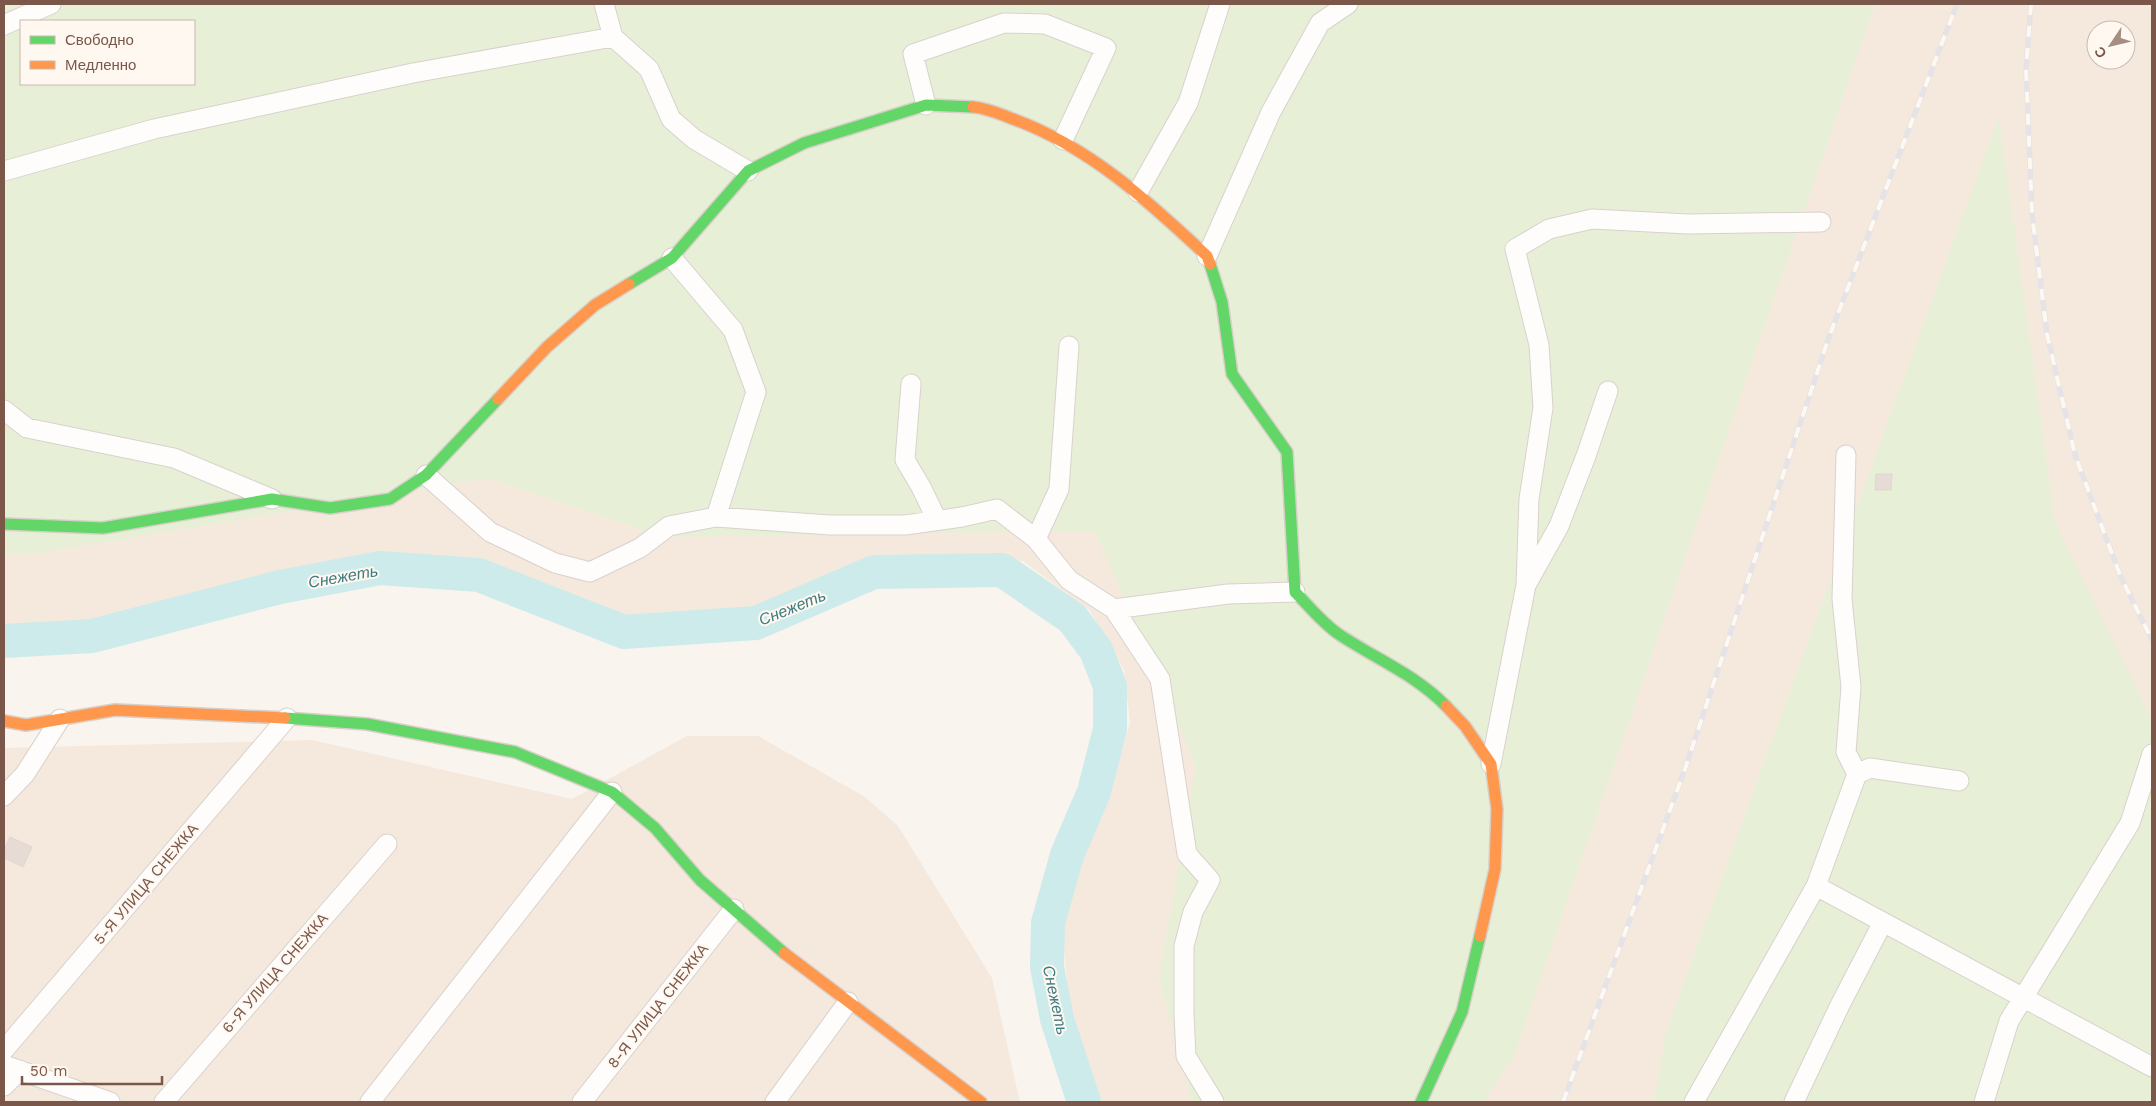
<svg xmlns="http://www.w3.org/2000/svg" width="2156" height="1106" font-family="'Work Sans',sans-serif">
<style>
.residential{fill:#f5e9de;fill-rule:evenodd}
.green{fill:#e7f0d7;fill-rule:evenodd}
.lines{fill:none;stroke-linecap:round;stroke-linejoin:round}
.river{stroke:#ceebeb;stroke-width:34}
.building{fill:#e6dcd5;stroke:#e2d6cf}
.street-casing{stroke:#d9d1cc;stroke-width:21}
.fast-casing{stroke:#d9cfc9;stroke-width:14}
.slow-casing{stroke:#d9cfc9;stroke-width:14}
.street{stroke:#fefdfc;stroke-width:19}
.fast{stroke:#63d668;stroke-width:11}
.slow{stroke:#ff974d;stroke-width:11}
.rail-casing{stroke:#e5e3e6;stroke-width:5.5}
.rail{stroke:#fff8f1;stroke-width:4;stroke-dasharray:11;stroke-linecap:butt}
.labels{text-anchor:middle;stroke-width:4;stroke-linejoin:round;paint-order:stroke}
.street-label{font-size:15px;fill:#7b574a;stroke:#fff8f1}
.water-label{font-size:16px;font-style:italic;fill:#3c7b81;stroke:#fff8f1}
</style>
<rect width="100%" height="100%" fill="#f9f4ee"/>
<path class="residential" d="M4 4H2152V1102H1098L1068 996 1062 919 1089 837 1115 774 1130 723 1124 670 1090 611 1023 561 864 563 752 610 627 624 484 564 375 557 91 625 4 630ZM21 21H194V84H21ZM2096 30H2126V60H2096Z
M687 736H758L865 797 898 826 992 978 1020 1102H4V748L312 740 572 799Z"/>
<path class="green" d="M4 4H1875L1514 1056 1483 1102H1192L1159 978 1196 766 1095 531 664 537 486 478 34 554H4ZM21 21H194V84H21Z
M1999 116 2055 522 2152 720V1102H1654L1666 1032Z"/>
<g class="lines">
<path class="river" d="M4 641 92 636 280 587 380 568 479 575 624 632 756 623 874 572 1002 570 1072 618 1096 650 1110 686V729L1094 792 1067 855 1048 923 1047 967 1057 1019 1084 1102"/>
</g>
<path class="building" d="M1876 474H1892L1891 490H1875Z
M10 837 32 847 23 867 4 858V850Z"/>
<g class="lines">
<defs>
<path id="street" d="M604 4 613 37 649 69 671 119 694 139 748 171
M4 25 51 4
M926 105 913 54 1004 23 1045 24 1106 48 1063 140
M4 171 154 129 413 73 613 37
M1138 192 1188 103 1220 4
M1207 256 1271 112 1320 23 1348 4
M672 258 733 330 756 392 716 517
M911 384 905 460 921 487 937 520
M4 410 27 428 174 458 272 499
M426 475 490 532 555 563 590 572 640 548 669 526 716 517 830 525H905L962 517 997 509 1036 539 1069 580 1114 609 1228 594 1295 592
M1036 539 1059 489 1069 346
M1526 585 1529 499 1543 408 1539 345 1515 249 1549 229 1592 219 1688 224 1821 222
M1114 609 1160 679 1187 854 1210 880 1193 912 1184 946V1014L1186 1056 1214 1102
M1491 764 1526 585 1559 526 1586 456 1608 391
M1857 774 1870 768 1959 781
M4 796 25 774 60 719
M1816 886 2152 1067
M4 1050 287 718
M4 1065 110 1102
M4 1086 20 1070
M164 1102 387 844
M370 1102 612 792
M582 1102 734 909
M775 1102 848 1002
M1694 1102 1816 886 1857 774 1846 752 1851 687 1842 599 1846 455
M1794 1102 1840 1005 1883 922
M1984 1102 2009 1021 2130 823 2152 754"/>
<path id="fast" d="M1210 264 1222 302 1232 374 1287 452 1295 592C1309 606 1323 624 1340 635 1376 659 1416 675 1446 706
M629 284 672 258 748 171 804 143 926 105 973 107
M4 524 103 528 272 499 330 508 390 499 426 475 498 399
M285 718 367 724 515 752 612 792 655 828 700 880 784 953
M1421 1102 1462 1012 1480 936"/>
<path id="slow" d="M973 107C987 108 1000 114 1013 119 1090 147 1148 201 1207 256L1210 264
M498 399 547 347 595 305 629 284
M1446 706 1465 726 1491 764 1497 809 1495 869 1480 936
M4 721 26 725 115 710 285 718
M784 953 981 1102"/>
</defs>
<use href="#street" class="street-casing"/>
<use href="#fast" class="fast-casing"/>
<use href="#slow" class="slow-casing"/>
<use href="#street" class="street"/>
<use href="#fast" class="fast"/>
<use href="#slow" class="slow"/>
<defs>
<path id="rail" d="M2031 4 2026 69 2032 214 2047 334 2075 455 2120 575 2152 640
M1563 1102 1685 769 1829 337 1957 4"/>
</defs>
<use href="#rail" class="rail-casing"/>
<use href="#rail" class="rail"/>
</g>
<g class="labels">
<g class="street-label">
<text transform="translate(146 884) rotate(-50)" y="5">5-Я УЛИЦА СНЕЖКА</text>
<text transform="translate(275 973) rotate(-49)" y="5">6-Я УЛИЦА СНЕЖКА</text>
<text transform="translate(658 1006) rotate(-52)" y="5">8-Я УЛИЦА СНЕЖКА</text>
</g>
<g class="water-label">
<text transform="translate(343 576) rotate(-10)" y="6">Снежеть</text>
<text transform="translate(792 607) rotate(-22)" y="6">Снежеть</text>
<text transform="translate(1056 1000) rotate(78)" y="6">Снежеть</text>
</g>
</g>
<rect width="2156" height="1106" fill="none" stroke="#7b574a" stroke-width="10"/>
<rect x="20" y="20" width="175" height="65" fill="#fff8f1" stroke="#cab8ae"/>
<rect x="30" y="36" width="25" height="8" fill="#63d668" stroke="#cab8ae"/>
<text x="65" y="45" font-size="15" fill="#7b574a">Свободно</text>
<rect x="30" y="61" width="25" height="8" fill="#ff974d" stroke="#cab8ae"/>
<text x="65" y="70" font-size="15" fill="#7b574a">Медленно</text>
<g transform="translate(2111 45) rotate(235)"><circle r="24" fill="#fff8f1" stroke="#cab8ae"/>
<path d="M0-4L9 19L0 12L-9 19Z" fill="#a78e83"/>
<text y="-8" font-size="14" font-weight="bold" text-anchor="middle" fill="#7b574a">С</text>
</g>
<path d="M22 1076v8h140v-8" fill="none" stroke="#7b574a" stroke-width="2.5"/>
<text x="30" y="1076" font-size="15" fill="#7b574a" stroke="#fff8f1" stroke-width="4" paint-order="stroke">50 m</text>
</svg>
